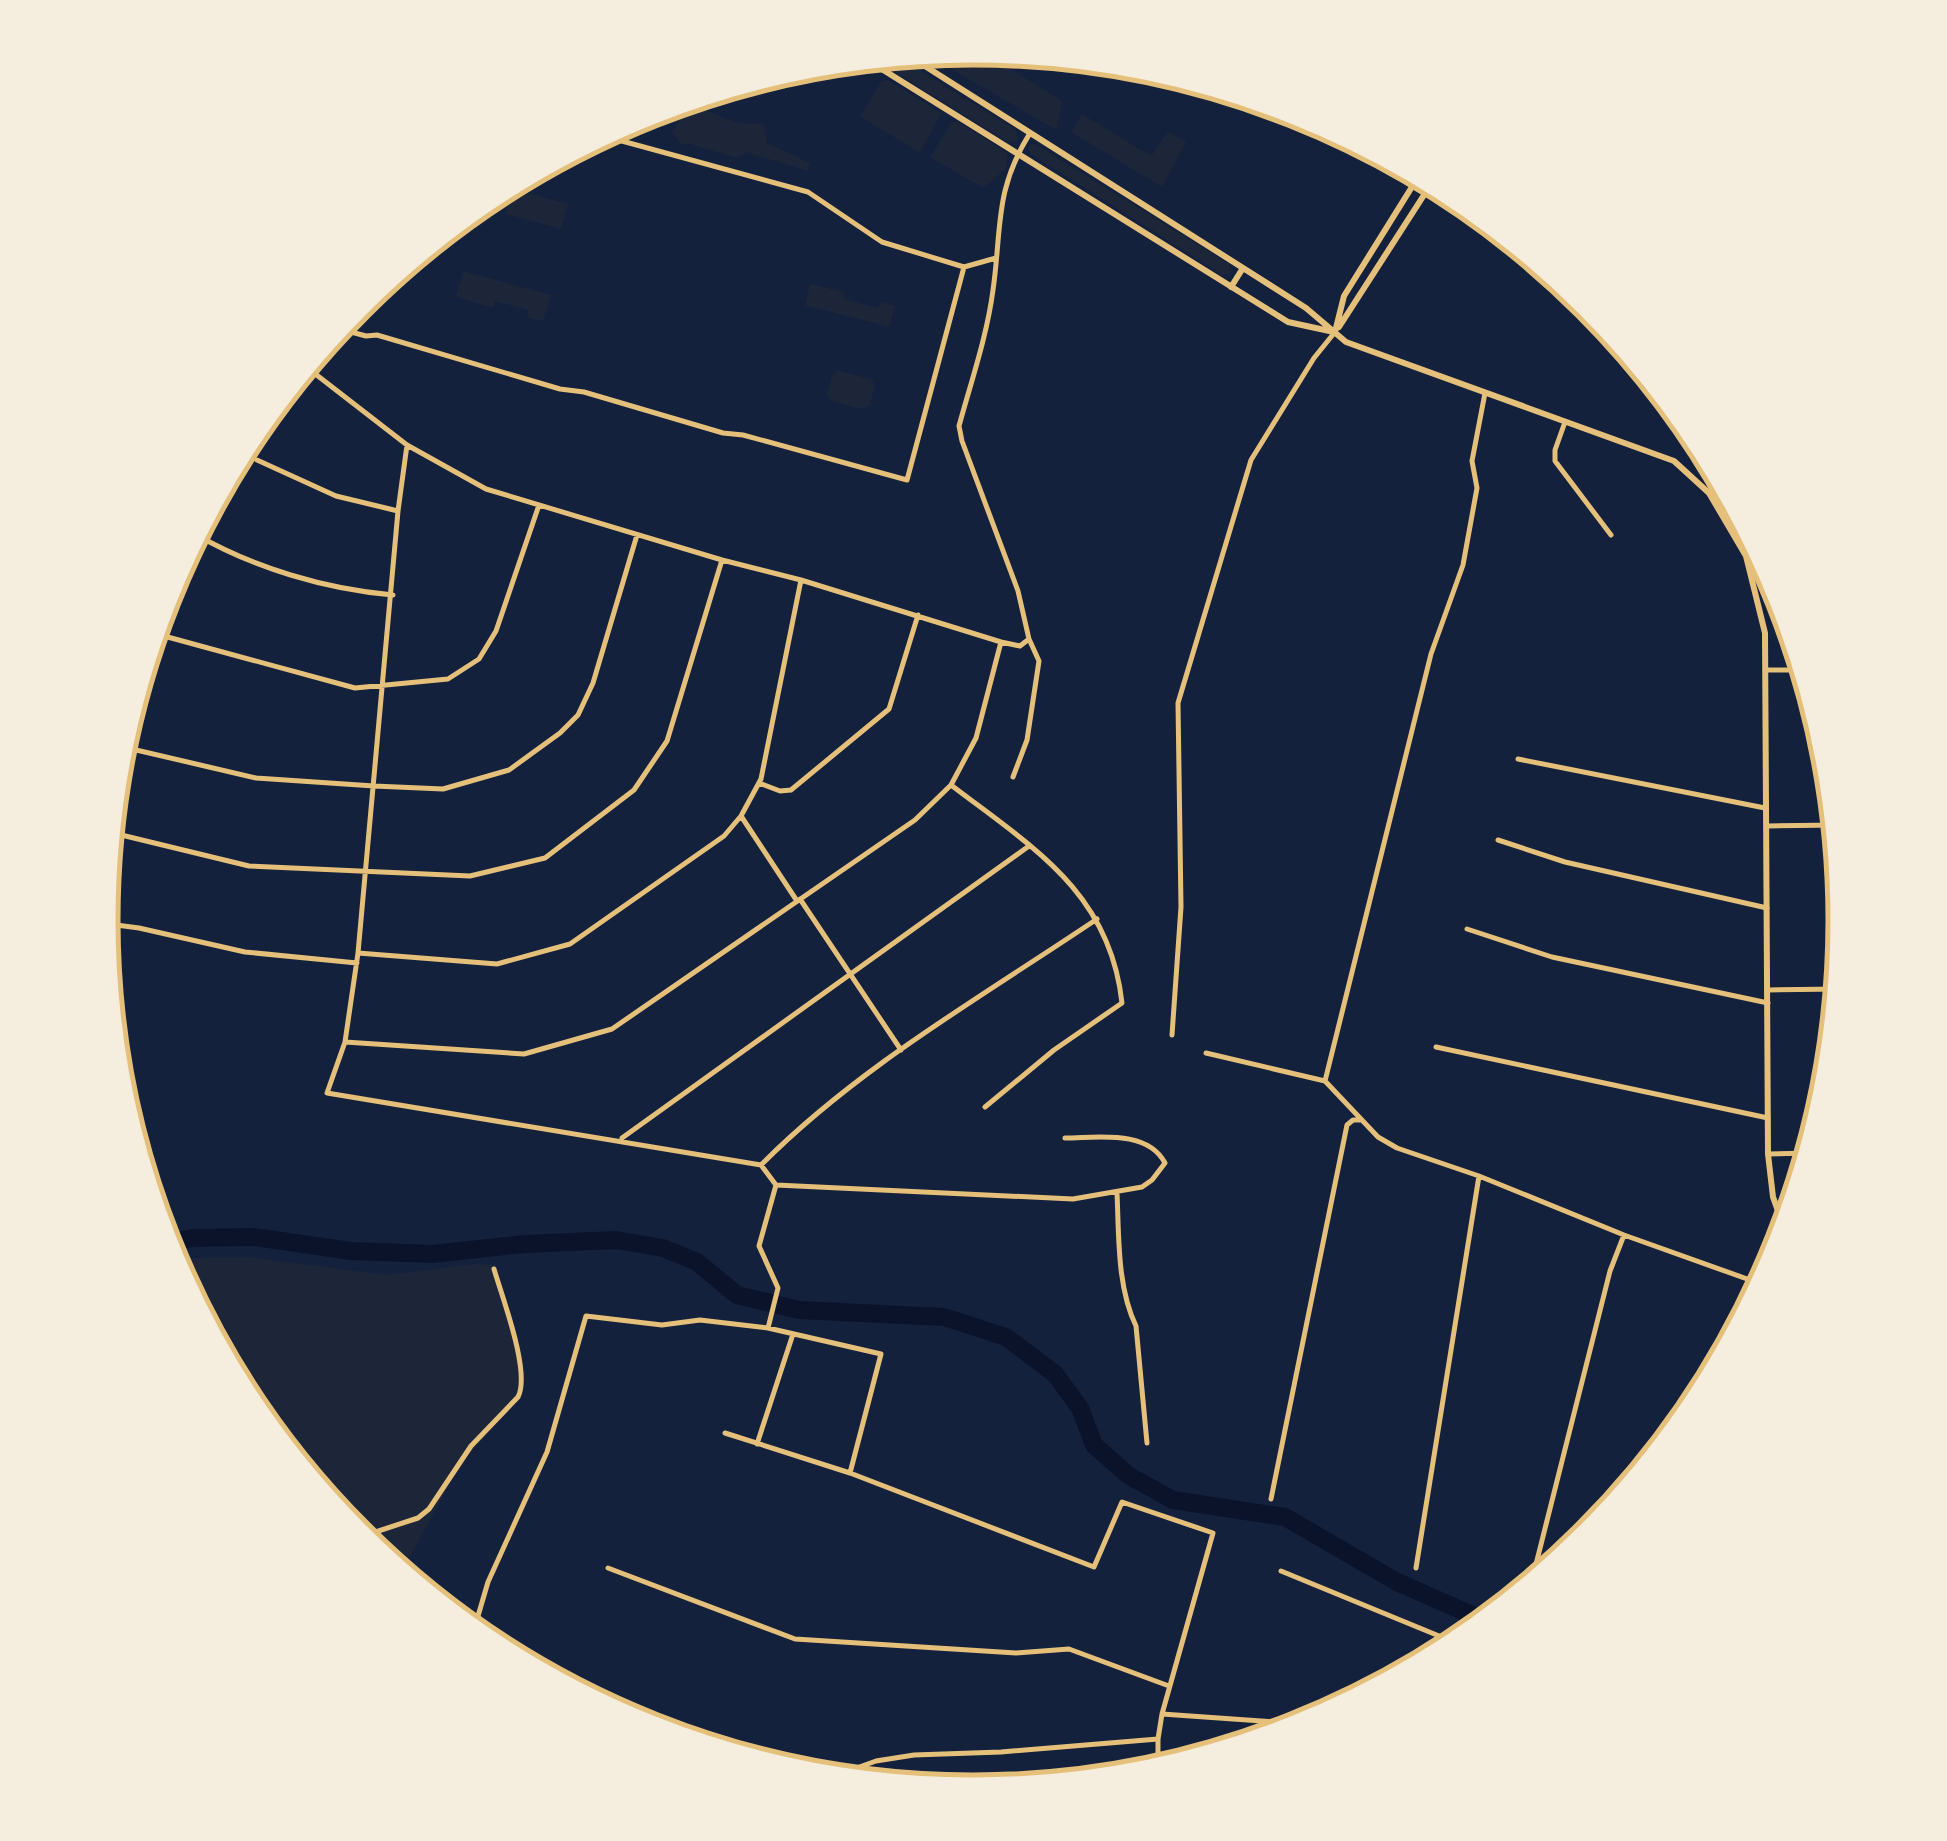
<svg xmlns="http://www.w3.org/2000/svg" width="1947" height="1841" font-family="Literata,serif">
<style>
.green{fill:#1d2539}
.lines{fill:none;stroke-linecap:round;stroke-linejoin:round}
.river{stroke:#0b132b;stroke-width:18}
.minor{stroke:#e5c07b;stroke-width:5}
.tertiary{stroke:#e5c07b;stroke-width:6}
.rim{fill:none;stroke:#e5c07b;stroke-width:5}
</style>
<rect width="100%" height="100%" fill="#14213d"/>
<path class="green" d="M977 48 1062 101 1056 130 936 60 929 52Z
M889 56H896L1016 130 1018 140 1008 142 889 68 886 62Z
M888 80 941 113 920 153 860 116 881 82Z
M686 108H699L738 123 764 124 767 143 810 163 808 171 746 152 737 158 690 144 682 145 672 133Z
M1082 114 1151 156 1168 132 1186 142 1162 187 1071 132Z
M952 122H958L1007 153 1006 169 983 188 930 157Z
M1033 143 1229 264 1231 273 1223 275 1031 154 1028 148Z
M513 189 568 204 561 229 506 214Z
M463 271 551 295 543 321 527 317 528 310 495 301 493 308 456 297Z
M810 284 844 292 843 299 878 308 881 302 895 306 889 327 805 305Z
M838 371 871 379 875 385 870 405 863 409 831 401 827 395 832 376Z
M248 1257 386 1275 475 1264 496 1265 524 1373 521 1397 461 1464 405 1565 393 1560 389 1565 356 1537 247 1405 170 1259Z"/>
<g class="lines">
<path class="river" d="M164 1244 192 1238 254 1237 351 1251 433 1254 524 1244 616 1240 663 1248 697 1262 737 1295 799 1310 944 1317 1006 1337 1055 1374 1080 1408 1094 1445 1128 1475 1173 1500 1285 1517 1397 1582 1488 1622"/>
<path class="minor" d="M600 135 808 192 882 242 964 267 996 258
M336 328 366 336 377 335 560 389 584 392 723 433 743 435 907 480 964 267
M305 366 407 445 486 489 722 560 801 580 1001 642 1020 646 1029 639
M1565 422 1555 450V461L1611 535
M407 445 398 511 358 953 345 1042 327 1093 761 1165 776 1185 1073 1199 1142 1187 1152 1180 1165 1163C1147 1129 1097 1138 1065 1138
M257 460 336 496 398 511
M195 534C254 568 325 589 393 595
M1746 556 1761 551
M153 633 355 688 448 679 479 659 496 631 539 505
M1766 670H1805
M119 746 256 778 374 786 443 789 509 770 560 733 578 715 593 683 637 535
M1518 759 1765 808
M1013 777 1027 740 1039 661 1029 639 1018 591 962 441 959 426C971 382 987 336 993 290 1002 227 994 191 1030 133
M759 783 780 791 791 790 889 709 918 615
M951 785C1032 847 1110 892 1122 1003L1054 1050 985 1107
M741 816 797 901
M1767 826 1837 825
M109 832 249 866 470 876 545 858 634 790 667 741 722 560
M1498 840 1565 862 1767 908
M800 899 901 1050
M101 923 139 928 245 952 357 963
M1467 929 1552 957 1768 1003
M358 953 497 964 570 944 724 836 741 816 761 779 801 580
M1768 990 1840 989
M1172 1035 1181 907 1178 703 1251 460 1314 358 1335 332
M345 1042 524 1054 612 1029 915 820 951 785 976 738 1001 642
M1436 1047 1768 1118
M1206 1053 1325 1081 1378 1137 1397 1148 1479 1176 1624 1235 1764 1285
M116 1078 127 1080 122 1106
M1325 1081 1431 654 1463 565 1477 488 1472 461 1485 393
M622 1138 1029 846
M1768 1154 1811 1153
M761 1165C858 1067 983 996 1097 919
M1117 1193C1119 1236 1117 1287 1136 1326L1147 1443
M1744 1322 1754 1282
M768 1328 778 1288 759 1246 776 1185
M725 1433 850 1473 1094 1567 1122 1502 1213 1533 1162 1714 1158 1739V1772
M757 1444 793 1334
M1271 1499 1347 1125 1353 1120H1362
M357 1538 418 1518 429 1509 471 1446 518 1397C531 1372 502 1297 494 1269
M608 1568 795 1639 1016 1653 1069 1649 1169 1686
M1416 1568 1479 1176
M1281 1571 1461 1645
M1530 1588 1610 1271 1624 1235
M473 1633 488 1582 547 1452 586 1316 662 1325 700 1320 768 1328 881 1354 850 1473
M1162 1714 1306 1724 1342 1705H1349
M826 1779 876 1761 914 1755 1001 1752 1158 1739"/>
<path class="tertiary" d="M906 54 1306 308 1346 342 1674 461 1709 493 1746 556 1765 633 1768 1154 1773 1197 1786 1233
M864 58 1288 322 1334 332
M1231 287 1243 268
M1339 327 1433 181
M1335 332 1344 296 1420 174"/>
</g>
<path d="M0 0H1947V1841H0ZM118 920a855 855 0 1 1 1710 0a855 855 0 1 1-1710 0Z" fill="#f5edde" fill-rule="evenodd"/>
<path class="rim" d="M118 920a855 855 0 1 1 1710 0a855 855 0 1 1-1710 0Z"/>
</svg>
